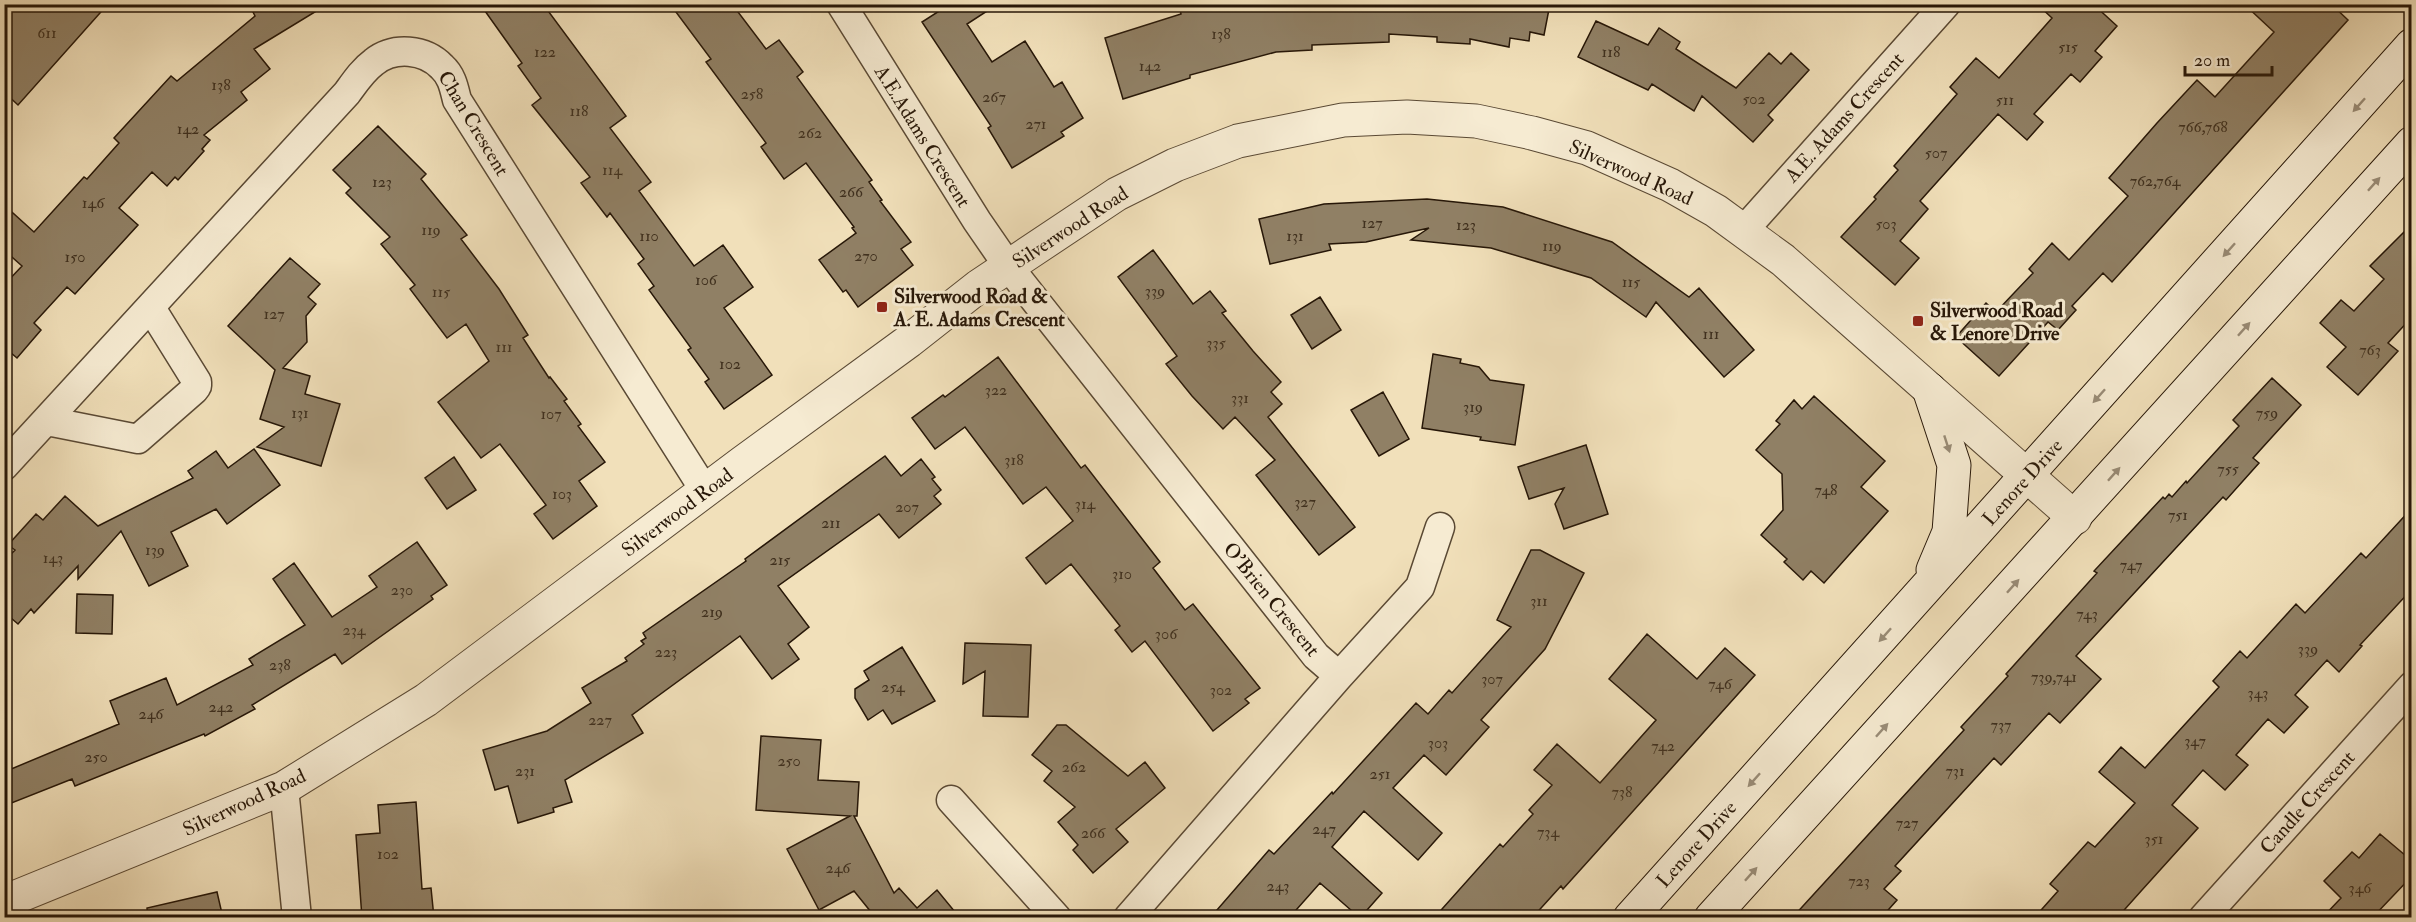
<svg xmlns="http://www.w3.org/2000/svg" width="2416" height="922" font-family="'IM FELL Double Pica',serif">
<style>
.building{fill:#908065;stroke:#271708;stroke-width:1.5}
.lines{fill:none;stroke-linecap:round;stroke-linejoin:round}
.minor-casing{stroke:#5a4934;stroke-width:31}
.tertiary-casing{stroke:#5a4934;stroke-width:35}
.secondary-casing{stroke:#271708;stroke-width:35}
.minor{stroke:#f6ebd2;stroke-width:28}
.tertiary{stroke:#f6ebd2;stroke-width:33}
.secondary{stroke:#f6ebd2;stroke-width:33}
.oneway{fill:#998c77}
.poi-dot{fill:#8f2418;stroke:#f6ebd2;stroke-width:2}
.labels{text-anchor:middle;stroke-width:6;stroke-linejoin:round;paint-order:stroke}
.number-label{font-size:16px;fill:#41311f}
.street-label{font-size:20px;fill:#271708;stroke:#f6ebd2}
.poi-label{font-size:20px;font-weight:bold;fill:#271708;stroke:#f6ebd2;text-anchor:start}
</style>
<rect width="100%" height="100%" fill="#f1e0ba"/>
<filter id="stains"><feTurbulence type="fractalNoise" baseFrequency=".00333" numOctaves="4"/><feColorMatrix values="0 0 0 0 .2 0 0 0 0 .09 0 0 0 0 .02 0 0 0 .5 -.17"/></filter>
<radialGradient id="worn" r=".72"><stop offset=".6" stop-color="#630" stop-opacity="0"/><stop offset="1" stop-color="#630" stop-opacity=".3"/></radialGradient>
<path class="building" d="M4 4H108L18 105 4 92Z
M249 4H328L254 49 270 69 241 92 247 100 204 135 210 140 202 149 204 151 178 180 175 177 167 186 152 172 119 208 138 225 75 294 67 287 34 323 41 330 17 358 4 347V285L22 266 4 250V205L34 232 84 177 87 179 119 143 114 138 171 76 177 81 255 16Z
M480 4H543L626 116 610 128 651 182 639 191 694 266 723 245 753 287 724 308 772 375 724 409 705 382 709 379 688 350 691 348 649 290 654 286 638 264 644 259 610 213 607 217 581 183 590 177 532 105 541 98 518 66 522 63Z
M670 4H732L766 49 779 40 803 72 797 77 872 180 869 182 882 200 880 201 911 242 901 249 913 265 858 307 846 290 843 292 819 260 856 233 852 228 854 227 806 163 784 179 761 147 766 143 706 62 711 59Z
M950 4H998L967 24 992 62 1025 41 1054 87 1062 82 1083 118 1061 132 1064 136 1012 168 988 128 991 126 922 22Z
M1179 4H1550L1544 35 1530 32 1529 41 1510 38 1509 47 1470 39V44L1437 42V37L1389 34V42L1312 45V50L1276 52 1190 75V78L1123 99 1105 38 1181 14Z
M2037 4H2093L2117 26 2095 51 2102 57 2080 82 2071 74 2034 114 2043 122 2027 140 1998 114 1920 201 1928 209 1900 241 1919 258 1895 285 1841 237 1876 199 1874 197 1898 170 1894 166 1957 94 1950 87 1976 58 1999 78 2052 18Z
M2244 4H2331L2348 20 2112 282 2103 273 2072 306 2076 310 2058 330 2048 322 1999 376 1956 337 1986 303 1996 312 2033 273 2029 269 2052 243 2069 260 2128 196 2109 178 2157 123 2197 80 2215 97 2274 32Z
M1596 21 1648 45 1659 28 1680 42 1676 49 1736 88 1769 53 1781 64 1791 53 1809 70 1768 115 1773 120 1753 142 1702 96 1694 111 1652 84 1648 90 1578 57Z
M378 126 426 174 421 179 467 235 461 239 499 289 528 335 523 338 549 378 550 377 567 399 564 401 581 424 578 426 605 462 579 481 597 506 553 539 534 514 546 505 500 444 481 458 438 402 489 361 466 324 447 338 410 289 415 285 381 244 390 237 346 193 351 188 333 170Z
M1427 199 1503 207 1612 242 1689 297 1699 288 1754 350 1724 377 1656 302 1646 317 1591 278 1491 248 1411 240 1429 228 1366 242 1329 244 1331 250 1270 264 1259 219 1324 204Z
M2412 224V317L2388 343 2398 351 2358 395 2327 367 2346 347 2320 323 2341 300 2354 311 2384 279 2370 266Z
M1153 250 1193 304 1210 291 1226 311 1222 313 1253 351 1281 382 1271 392 1282 404 1268 417 1355 527 1319 555 1256 475 1275 460 1235 417 1223 429 1192 396 1166 364 1177 356 1118 277Z
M290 258 320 284 308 297 316 304 306 316 307 342 283 368 310 376 305 394 340 404 321 466 257 447 284 427 260 419 275 370 228 326Z
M1320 297 1341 330 1312 349 1291 315Z
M1433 354 1461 359 1460 363 1479 367 1490 380 1524 385 1515 445 1480 440 1481 437 1422 428Z
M998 357 1081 468 1085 465 1160 562 1153 568 1185 610 1193 604 1260 688 1245 699 1249 703 1213 731 1145 641 1132 652 1115 630 1120 626 1071 564 1046 584 1026 558 1073 521 1046 487 1023 504 965 427 935 449 912 418 943 395 945 397Z
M2272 378 2301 405 2253 458 2259 463 2226 500 2223 497 2076 656 2101 679 2060 723 2049 713 2001 765 1994 758 1895 866 1901 871 1884 889 1897 900 1881 918H1792L1964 730 1961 727 2008 676 2006 674 2097 573 2094 571 2163 497 2165 499 2169 494 2172 497 2186 481 2187 483 2239 426 2233 420Z
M1383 392 1409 439 1379 456 1351 410Z
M1814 396 1885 461 1861 487 1888 511 1824 583 1811 571 1803 580 1784 562 1787 559 1761 535 1783 510 1782 474 1756 450 1780 424 1776 421 1794 400 1802 409Z
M1586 445 1608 514 1564 529 1555 504 1564 488 1529 499 1518 467Z
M254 449 280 485 227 524 216 509 171 532 188 566 149 586 121 531 78 579V566L34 613 31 609 18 624 4 612V561L15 550 8 545 36 514 43 520 65 496 98 526 193 478 188 471 216 451 228 468Z
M885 456 901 476 921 459 935 477 932 479 941 490 934 496 941 504 899 538 879 514 778 586 809 627 788 644 799 659 772 679 740 636 632 715 643 733 565 780 572 802 553 808 554 812 518 823 508 786 495 790 483 750 547 731 591 703 582 688 627 661 625 658 644 644 641 641 646 638 643 633 746 561 745 559Z
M454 457 476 490 447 509 425 478Z
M2412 508V589L2360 645 2362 646 2339 672 2327 660 2295 695 2308 707 2284 733 2268 719 2236 755 2248 765 2225 790 2203 770 2172 805 2198 828 2142 890 2117 918H2034L2058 891 2050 884 2088 842 2095 847 2135 803 2099 772 2121 747 2145 768 2219 687 2213 681 2240 651 2247 658 2296 604 2305 613 2361 553 2366 558Z
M417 542 447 585 431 596 433 599 342 664 335 654 252 705 255 709 205 736 204 734 75 786 72 779 4 806V772L119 724 110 701 166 678 177 705 253 665 249 659 305 625 273 579 294 563 332 617 377 587 369 576Z
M1531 550H1540L1584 573 1545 649 1481 720 1489 727 1446 775 1424 755 1393 788 1442 833 1418 860 1364 811 1332 847 1382 893 1360 918 1320 883 1289 918H1210L1269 850 1274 854 1332 792 1333 794 1416 703 1428 714 1449 690 1452 693 1511 627 1497 620Z
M77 594 113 595 112 634 76 633Z
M1647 634 1697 679 1725 648 1755 675 1591 858 1563 889 1561 886 1532 918H1434L1500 844 1503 847 1533 814 1529 810 1552 785 1534 770 1557 744 1600 783 1656 720 1609 679Z
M965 643 1031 645 1028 717 983 716 985 671 963 684Z
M902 647 935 701 892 724 883 710 868 720 855 698V689L869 680 864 671Z
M1057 725H1066L1128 776 1145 762 1165 788 1116 829 1128 842 1093 873 1073 850 1078 845 1058 822 1075 807 1044 781 1052 771 1032 755Z
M761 736 821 740 818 780 859 782 857 816H854L894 893 899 888 917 908 937 890 960 918H864L871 912 854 891 819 910 787 849 850 816 756 810Z
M416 802 422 889 431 888 434 918H362L356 835 380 833 378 805Z
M2380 834 2412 861V876L2372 918H2322L2341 898 2324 881 2352 852 2359 858Z
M217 892 223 918H148L147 908Z"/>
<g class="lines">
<defs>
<path id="minor" d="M841 4 977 221 1008 266 1316 656 1339 676 1128 918
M1744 230 1946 4
M47 421 138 439 194 390 197 386V382L151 308
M4 466 347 93C355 82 363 70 374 62 394 46 425 49 442 67 452 76 454 88 457 100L705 491
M1339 676 1420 587 1440 527
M284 788 297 918
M951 800 1057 918
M2203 918 2412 686"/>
<path id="tertiary" d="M4 902 284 788 426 700 742 463 909 341 979 286 1117 194 1175 165 1238 141 1343 120 1407 117 1476 121 1532 133 1587 148 1670 185 1716 211 1783 260 2075 518"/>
<path id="secondary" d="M1929 389 1954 465 1949 532 1933 570
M1630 918 2412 45
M1711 918 2412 143"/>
</defs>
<use href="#minor" class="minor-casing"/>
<use href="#tertiary" class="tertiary-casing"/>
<use href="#secondary" class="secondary-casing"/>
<use href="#minor" class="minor"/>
<use href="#tertiary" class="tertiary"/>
<use href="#secondary" class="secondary"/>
</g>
<defs><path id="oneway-solid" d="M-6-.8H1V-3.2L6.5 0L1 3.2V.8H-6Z" transform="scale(1.5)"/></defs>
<g class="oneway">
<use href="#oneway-solid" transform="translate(2359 105) rotate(132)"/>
<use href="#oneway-solid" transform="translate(2374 184) rotate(-48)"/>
<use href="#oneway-solid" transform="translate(2229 250) rotate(132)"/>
<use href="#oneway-solid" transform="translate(2244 329) rotate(-48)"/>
<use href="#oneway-solid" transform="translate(2099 396) rotate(132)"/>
<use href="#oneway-solid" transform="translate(1947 444) rotate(72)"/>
<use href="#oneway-solid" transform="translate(2114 474) rotate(-48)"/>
<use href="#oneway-solid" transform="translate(2013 586) rotate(-48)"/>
<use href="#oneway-solid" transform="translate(1885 635) rotate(132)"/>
<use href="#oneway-solid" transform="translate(1882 730) rotate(-48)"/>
<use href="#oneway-solid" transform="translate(1754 780) rotate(132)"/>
<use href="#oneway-solid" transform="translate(1751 874) rotate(-48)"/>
</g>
<g class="poi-dot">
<rect x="876" y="301" width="12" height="12" rx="3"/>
<rect x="1912" y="315" width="12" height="12" rx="3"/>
</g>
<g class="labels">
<g class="number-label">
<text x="47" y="38">611</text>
<text x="1221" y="39">138</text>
<text x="2068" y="52">515</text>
<text x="545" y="57">122</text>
<text x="1611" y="57">118</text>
<text x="1150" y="71">142</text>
<text x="221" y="90">138</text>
<text x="752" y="99">258</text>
<text x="994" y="102">267</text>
<text x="1754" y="104">502</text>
<text x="2005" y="105">511</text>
<text x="579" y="116">118</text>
<text x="1036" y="129">271</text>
<text x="2203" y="132">766,768</text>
<text x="188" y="134">142</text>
<text x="810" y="138">262</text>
<text x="1936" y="158">507</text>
<text x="612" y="175">114</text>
<text x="2155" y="186">762,764</text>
<text x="382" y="187">123</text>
<text x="851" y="197">266</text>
<text x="93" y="208">146</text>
<text x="1372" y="228">127</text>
<text x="1886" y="229">503</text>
<text x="1466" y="230">123</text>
<text x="431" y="235">119</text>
<text x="649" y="241">110</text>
<text x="1295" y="241">131</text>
<text x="1552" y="251">119</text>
<text x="866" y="261">270</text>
<text x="75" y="262">150</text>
<text x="706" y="285">106</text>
<text x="1631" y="287">115</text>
<text x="1155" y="296">339</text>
<text x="441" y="297">115</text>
<text x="274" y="319">127</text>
<text x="1711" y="339">111</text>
<text x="1216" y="348">335</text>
<text x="504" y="352">111</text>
<text x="2370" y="355">763</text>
<text x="730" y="369">102</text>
<text x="996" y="395">322</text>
<text x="1240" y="403">331</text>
<text x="1473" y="412">319</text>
<text x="300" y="418">131</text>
<text x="2267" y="418">759</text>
<text x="551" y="419">107</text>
<text x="1014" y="465">318</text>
<text x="2228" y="474">755</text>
<text x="1826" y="495">748</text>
<text x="562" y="499">103</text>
<text x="1305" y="507">327</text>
<text x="1085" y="509">314</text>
<text x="907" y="512">207</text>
<text x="2178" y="520">751</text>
<text x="831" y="528">211</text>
<text x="155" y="555">139</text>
<text x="53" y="563">143</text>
<text x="780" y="565">215</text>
<text x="2131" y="570">747</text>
<text x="1122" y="579">310</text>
<text x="402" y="595">230</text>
<text x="1539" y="606">311</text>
<text x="712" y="617">219</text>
<text x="2087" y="619">743</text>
<text x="354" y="635">234</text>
<text x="1166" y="639">306</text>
<text x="2308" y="654">339</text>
<text x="666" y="657">223</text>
<text x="280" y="670">238</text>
<text x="2054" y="682">739,741</text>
<text x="1492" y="684">307</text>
<text x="1720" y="689">746</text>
<text x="893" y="692">254</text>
<text x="1221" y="695">302</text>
<text x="2258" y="698">343</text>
<text x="221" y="712">242</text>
<text x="151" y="719">246</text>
<text x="600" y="725">227</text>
<text x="2001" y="730">737</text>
<text x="2195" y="746">347</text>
<text x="1438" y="748">303</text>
<text x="1663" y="751">742</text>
<text x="96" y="762">250</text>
<text x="789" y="766">250</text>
<text x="1074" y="772">262</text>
<text x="525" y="776">231</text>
<text x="1955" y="776">731</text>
<text x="1380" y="779">251</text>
<text x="1622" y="797">738</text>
<text x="1907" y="828">727</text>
<text x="1324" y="834">247</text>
<text x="1548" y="837">734</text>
<text x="1093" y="838">266</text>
<text x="2154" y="844">351</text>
<text x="388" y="859">102</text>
<text x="838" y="873">246</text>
<text x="1859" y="886">723</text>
<text x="1278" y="891">243</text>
<text x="2360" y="893">346</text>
</g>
<g class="street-label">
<text transform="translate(1844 117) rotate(-48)" y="7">A.E. Adams Crescent</text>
<text transform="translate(474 123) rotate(59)" y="7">Chan Crescent</text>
<text transform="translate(923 136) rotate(58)" y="7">A.E.Adams Crescent</text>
<text transform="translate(1631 172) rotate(24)" y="7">Silverwood Road</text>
<text transform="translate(1070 227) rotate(-33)" y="7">Silverwood Road</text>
<text transform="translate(2022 482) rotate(-48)" y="7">Lenore Drive</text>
<text transform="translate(677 512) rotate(-37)" y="7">Silverwood Road</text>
<text transform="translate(1272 599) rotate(51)" y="7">O'Brien Crescent</text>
<text transform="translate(244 802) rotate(-25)" y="7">Silverwood Road</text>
<text transform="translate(2307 802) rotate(-48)" y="7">Candle Crescent</text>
<text transform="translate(1696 844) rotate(-48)" y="7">Lenore Drive</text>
</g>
<g class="poi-label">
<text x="894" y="303">Silverwood Road &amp;<tspan x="894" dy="23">A. E. Adams Crescent</tspan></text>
<text x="1930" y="317">Silverwood Road<tspan x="1930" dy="23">&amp; Lenore Drive</tspan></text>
</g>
</g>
<rect width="2416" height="922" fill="none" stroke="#f1e0ba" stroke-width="24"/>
<rect x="6" y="6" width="2404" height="910" fill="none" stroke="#271708" stroke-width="3"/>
<rect x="12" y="12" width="2392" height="898" fill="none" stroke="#271708" stroke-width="1.5"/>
<path d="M2185 66v9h87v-9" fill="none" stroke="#271708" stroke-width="3"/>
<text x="2194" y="66" font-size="18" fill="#271708" stroke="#f6ebd2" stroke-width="4.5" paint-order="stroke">20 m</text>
<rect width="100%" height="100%" filter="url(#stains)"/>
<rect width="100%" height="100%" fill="url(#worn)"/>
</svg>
